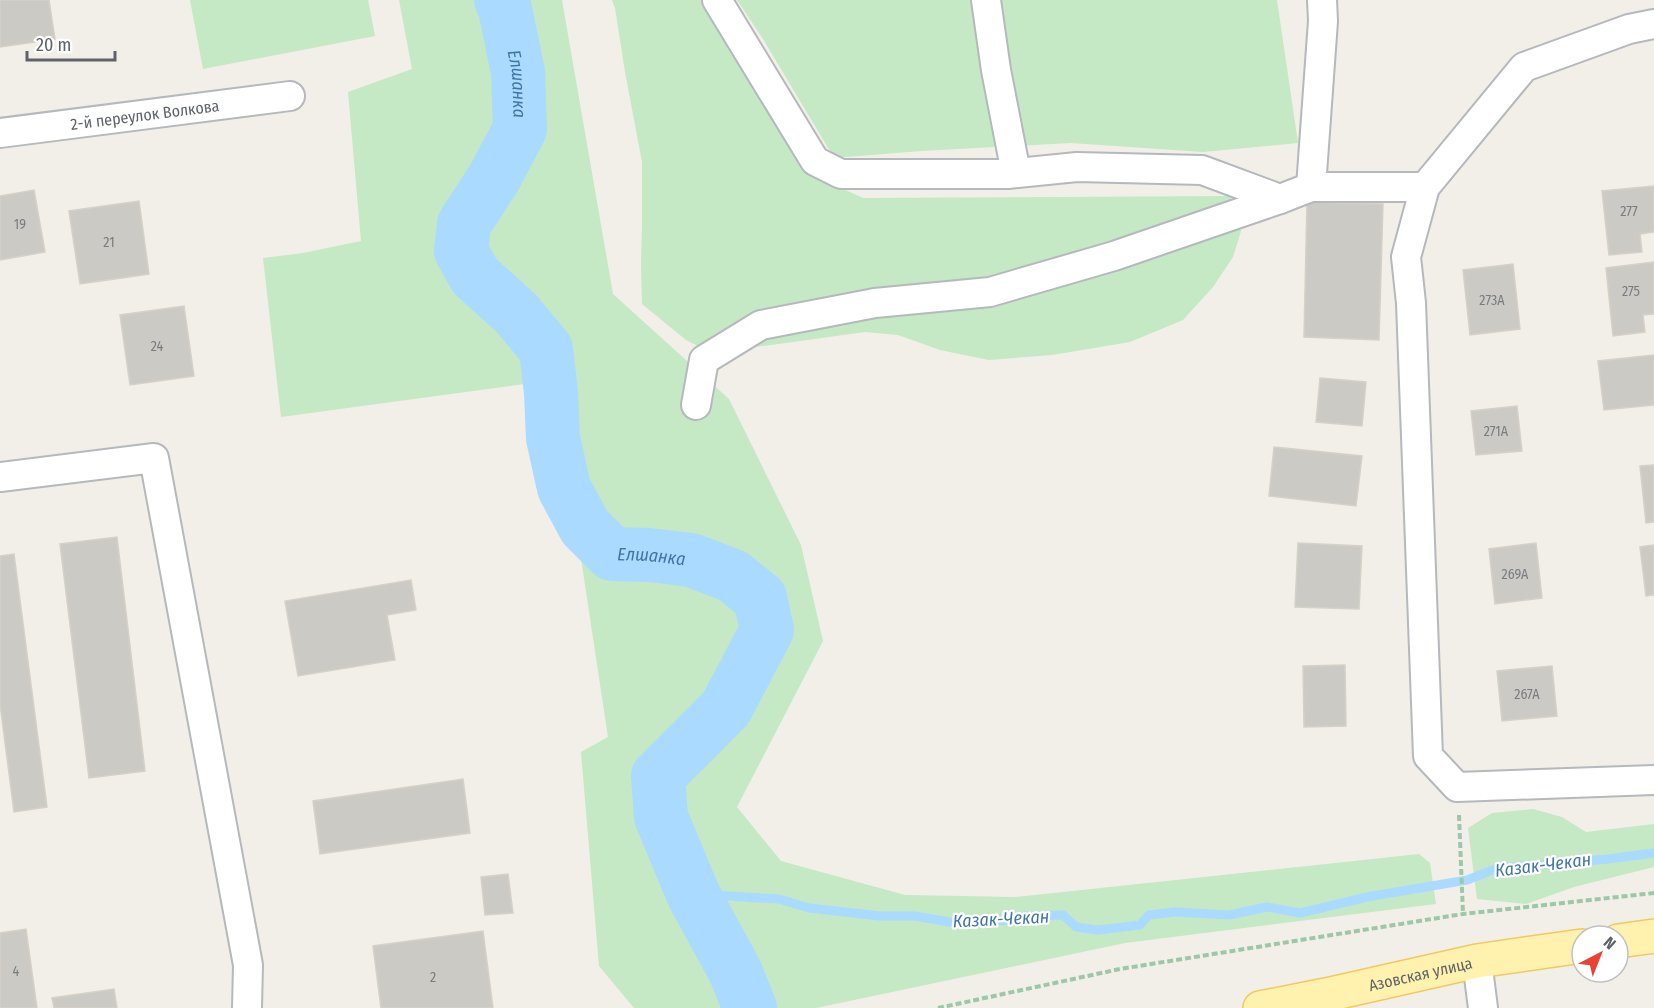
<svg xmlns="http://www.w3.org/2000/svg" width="1654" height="1008" font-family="'Fira Sans Condensed',sans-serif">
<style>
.green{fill:#c5e8c5}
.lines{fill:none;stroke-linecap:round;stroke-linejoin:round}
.stream{stroke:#aadaff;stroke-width:9}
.river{stroke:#aadaff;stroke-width:54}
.building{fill:#cccac5;stroke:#d6d1c6;stroke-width:1.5}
.minor-casing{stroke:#b5b8bc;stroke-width:32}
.major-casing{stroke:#f2c960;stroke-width:36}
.path{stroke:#9cc7a9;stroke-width:4;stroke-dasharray:6 3;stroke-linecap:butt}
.minor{stroke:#fff;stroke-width:28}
.major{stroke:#fff2af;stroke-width:33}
.labels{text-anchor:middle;stroke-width:4.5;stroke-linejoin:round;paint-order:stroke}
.number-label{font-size:14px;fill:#7a7d7f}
.street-label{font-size:16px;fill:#5f6368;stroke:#fff}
.water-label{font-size:18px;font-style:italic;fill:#4174aa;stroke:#fff}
</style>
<rect width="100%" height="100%" fill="#f1efe8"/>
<path class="green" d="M190 0H368L375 36 203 69Z
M399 0H562L613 294 729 399 801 545 823 641 737 807 781 861 905 895 1016 897 1419 854 1430 863 1436 904 1125 943 816 1008H634L599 966 581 752 608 737 554 380 281 417 263 258 303 253 361 241 348 92 412 69Z
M612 0H729L839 187 863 198 1230 196 1241 231 1233 257 1213 287 1183 320 1130 342 1052 355 989 360 940 350 898 335 865 332 712 353 686 340 642 304 641 264 642 227V162L625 72 615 8Z
M737 0H1277L1298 143 1203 152 1071 143 921 151 834 158 763 39Z
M1533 809 1562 817 1586 832 1654 824V867L1574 887 1526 904 1477 899 1468 828 1492 813Z"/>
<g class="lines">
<path class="stream" d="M693 894 779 899 809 908 880 916H915L955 923 1009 920 1024 916 1063 915 1076 927 1098 930 1140 925 1149 915 1175 912 1229 915 1267 907 1300 913 1367 897 1467 880 1498 868 1608 859 1654 853"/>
<path class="river" id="s1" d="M501 0 505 9 518 72 520 129 494 178 464 224 461 251 475 276 516 313 546 349 551 393 553 438 564 488 585 527 612 554 649 555 691 560 733 576 760 598 767 630 726 708 658 776 661 817 693 894 735 971 750 1008"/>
</g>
<path class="building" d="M0 0H49L55 39 0 47Z
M1654 186V232L1640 234 1642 252 1609 255 1602 191Z
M34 190 45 252 0 260V196Z
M139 201 149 274 80 284 69 211Z
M1307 202 1383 204 1379 340 1304 337Z
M1654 262V314L1643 315 1645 332 1613 336 1606 268Z
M1513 264 1520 329 1470 335 1463 270Z
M184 306 194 376 130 385 120 315Z
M1654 355V405L1604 410 1598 361Z
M1320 378 1366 382 1362 426 1316 422Z
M1517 406 1522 451 1476 455 1471 411Z
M1274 447 1362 456 1356 506 1269 496Z
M1654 465V522L1646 523 1640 466Z
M117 537 145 771 89 778 60 544Z
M1298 543 1362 546 1359 609 1295 607Z
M1536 543 1542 598 1495 604 1489 549Z
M1654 545V595L1646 596 1640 547Z
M14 554 47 807 14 812 0 704V556Z
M411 580 416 610 387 615 395 660 298 676 285 601Z
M1345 665 1346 726 1304 727 1303 666Z
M1552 666 1557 716 1502 721 1497 671Z
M463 779 470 833 320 854 313 801Z
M508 874 513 913 485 915 481 877Z
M26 929 37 1008H0V933Z
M483 931 493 1008H381L373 946Z
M114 989 117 1008H54L52 998Z"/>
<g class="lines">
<defs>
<g id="minor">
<path d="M717 0 815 161 841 174H1008L1077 167 1202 170 1280 199 1311 187H1425"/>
<path d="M986 0 996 70 1016 173"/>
<path d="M1654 24 1629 29 1524 67 1425 187 1406 257 1411 303 1428 756 1457 787 1654 780"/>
<path id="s2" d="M0 133 290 96"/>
<path d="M1311 187 1323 21 1322 0"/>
<path d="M696 405 704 360 761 325 875 303 990 292 1114 256 1280 199"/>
<path d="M0 477 154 458 248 965 247 1008"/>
<path d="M1477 961 1483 1008"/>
</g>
<g id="major">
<path d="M1618 941 1654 936"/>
<path id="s3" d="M1260 1008 1326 995 1477 961 1582 946"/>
</g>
</defs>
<use href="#minor" class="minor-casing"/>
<use href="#major" class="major-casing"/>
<path class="path" d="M1459 815 1463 914
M938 1008 1120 969 1463 914 1654 893"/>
<use href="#minor" class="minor"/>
<use href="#major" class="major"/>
</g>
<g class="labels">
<g class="number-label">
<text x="1629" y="216">277</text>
<text x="20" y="229">19</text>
<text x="109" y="247">21</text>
<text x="1631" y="296">275</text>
<text x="1492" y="305">273А</text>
<text x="157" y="351">24</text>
<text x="1496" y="436">271А</text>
<text x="1515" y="579">269А</text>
<text x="1527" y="699">267А</text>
<text x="16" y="976">4</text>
<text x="433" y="982">2</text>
</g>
<g class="street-label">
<text dy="6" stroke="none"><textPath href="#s2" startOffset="146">2-й переулок Волкова</textPath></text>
<text dy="6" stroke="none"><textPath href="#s3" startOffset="164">Азовская улица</textPath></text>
</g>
<g class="water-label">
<text dy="6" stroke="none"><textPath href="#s1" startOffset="86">Елшанка</textPath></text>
<text dy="6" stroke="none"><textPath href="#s1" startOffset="662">Елшанка</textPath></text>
<text transform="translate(1543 865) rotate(-7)" y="6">Казак-Чекан</text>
<text transform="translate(1001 919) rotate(-3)" y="6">Казак-Чекан</text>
</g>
</g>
<g transform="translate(1600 954) rotate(42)"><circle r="28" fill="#ffffff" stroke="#bfc1c3" stroke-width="1.5"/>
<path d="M0-4.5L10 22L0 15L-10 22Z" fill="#ea4335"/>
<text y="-9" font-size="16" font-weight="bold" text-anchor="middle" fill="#5f6368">N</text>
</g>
<path d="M27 51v9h88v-9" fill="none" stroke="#5f6368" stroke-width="3"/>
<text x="36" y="51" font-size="18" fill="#5f6368" stroke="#ffffff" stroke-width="4.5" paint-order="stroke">20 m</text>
</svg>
